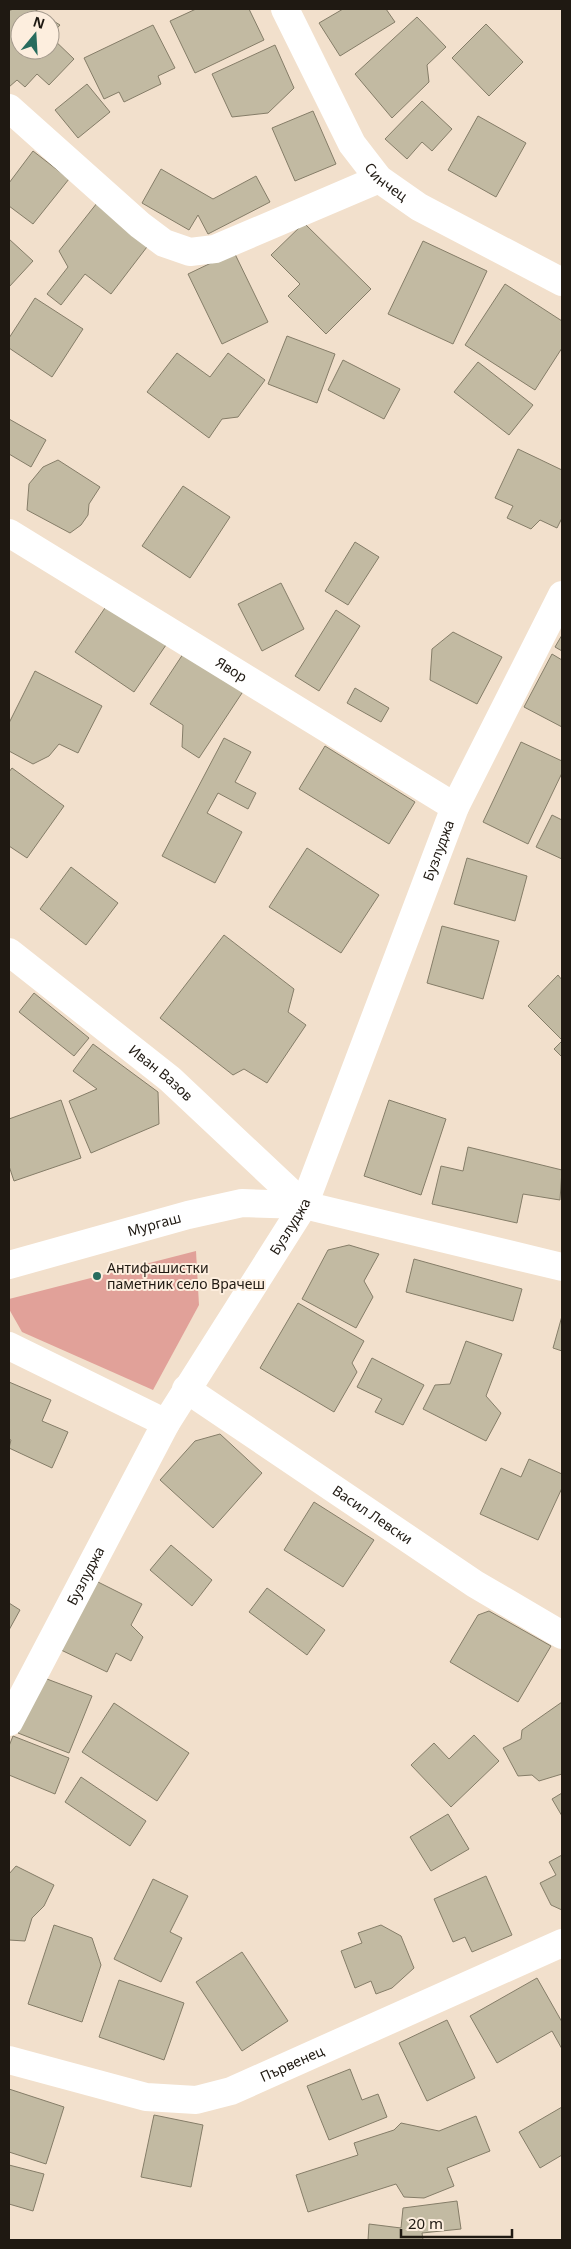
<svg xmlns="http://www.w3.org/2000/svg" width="571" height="2249" font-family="'Noto Sans',sans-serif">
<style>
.green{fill:#e1a199}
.building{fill:#c2baa2;stroke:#857d68;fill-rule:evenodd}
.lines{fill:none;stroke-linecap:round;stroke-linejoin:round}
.street{stroke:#fff;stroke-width:28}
.poi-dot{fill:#286c5e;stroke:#fdeede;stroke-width:2}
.labels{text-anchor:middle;stroke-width:4;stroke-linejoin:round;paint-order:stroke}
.street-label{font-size:14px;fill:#1f1912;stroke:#fdeede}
.poi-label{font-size:14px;fill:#1f1912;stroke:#fdeede;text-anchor:start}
</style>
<rect width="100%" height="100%" fill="#f2e0cc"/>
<path class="green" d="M196 1251 199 1305 153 1390 22 1332 9 1309V1299Z"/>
<path class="building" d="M13 9H34L60 25 50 36 74 59 49 85 37 74 25 87 17 80 9 87V11ZM20 20H50V50H20Z
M196 9H249L264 40 195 73 170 21Z
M343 9H386L395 22 340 56 319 23Z
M417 17 446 47 427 65 429 82 392 118 355 74Z
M486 24 523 62 489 96 452 58Z
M153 25 175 68 158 76 161 84 124 102 119 92 104 99 84 58Z
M275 45 294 88 268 113 232 117 212 74Z
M87 84 110 112 78 138 55 110Z
M422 101 452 129 432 151 422 142 407 159 385 139Z
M313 111 336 164 295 181 272 128Z
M478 116 526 143 496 197 448 170Z
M33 151 69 179 33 224 9 206V183Z
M161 169 213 199 256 176 270 202 208 234 198 215 189 230 142 203Z
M97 203 150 243 111 294 85 274 61 305 47 294 68 267 59 251Z
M304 223 371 289 326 334 288 296 300 284 271 255Z
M9 239 33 261 9 287Z
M423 241 487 271 453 344 388 314Z
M234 252 268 322 222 344 188 274Z
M505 284 562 321V348L535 390 465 345Z
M35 298 83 329 52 377 9 348V338Z
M287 336 335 354 317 403 268 384Z
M177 353 210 377 228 353 265 380 238 417 222 419 209 438 147 392Z
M343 360 400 389 384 419 328 390Z
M478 362 533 405 509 435 454 392Z
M9 419 46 440 31 467 9 454Z
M518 449 562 470V518L557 528 540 520 531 529 507 518 513 506 495 498Z
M58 460 100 487 89 504 88 515 81 525 70 533 27 510 29 484 43 467Z
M183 486 230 517 190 578 142 546Z
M355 542 379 557 348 605 325 591Z
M281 583 304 629 262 651 238 604Z
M107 605 166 645 134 692 75 652Z
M336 610 360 626 319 691 295 676Z
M453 632 502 657 477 704 430 680 432 649Z
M562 635V651L555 647Z
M185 651 244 690 199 758 182 747 183 725 150 704Z
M552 654 562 660V727L524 707Z
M35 671 102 706 78 753 59 744 49 756 33 764 9 751V723Z
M355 688 389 708 381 722 347 703Z
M224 738 251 752 235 782 256 793 248 809 218 793 207 813 242 832 215 883 162 856Z
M521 742 562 761V773L528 844 483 822Z
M325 746 415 802 389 844 299 789Z
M12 768 64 806 27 858 9 846V772Z
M552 815 562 820V859L536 847Z
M307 848 379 895 341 953 269 907Z
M467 858 527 876 515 921 454 904Z
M71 867 118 903 86 945 40 909Z
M442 926 499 941 483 999 427 983Z
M224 935 294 989 288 1012 306 1025 267 1083 244 1069 233 1075 160 1018Z
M558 975 562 980V1040L528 1006Z
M34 993 89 1038 74 1056 19 1012Z
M562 1041V1057L554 1049Z
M93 1044 158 1092 159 1124 91 1153 69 1101 97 1089 73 1071Z
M61 1100 81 1158 14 1181 9 1166V1119Z
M389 1100 446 1119 421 1195 364 1176Z
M468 1147 562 1170 560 1200 523 1194 517 1223 432 1204 441 1166 463 1171Z
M349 1245 379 1254 364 1281 373 1297 356 1328 302 1299 328 1250Z
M414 1259 522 1289 513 1321 406 1292Z
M298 1303 364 1341 352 1363 357 1372 334 1412 260 1368Z
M562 1316V1351L553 1348Z
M466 1341 502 1354 486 1396 501 1413 486 1441 423 1409 435 1385 450 1384Z
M372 1358 424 1385 403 1425 375 1412 382 1399 357 1387Z
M9 1382 51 1400 42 1421 68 1432 52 1468 9 1448 11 1440 9 1439Z
M220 1434 262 1473 213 1528 160 1480 195 1441Z
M529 1459 562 1474V1488L538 1540 480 1514 501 1468 521 1477Z
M314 1502 374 1540 343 1587 284 1550Z
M171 1545 212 1580 192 1606 150 1570Z
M94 1580 142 1604 131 1625 143 1637 131 1661 116 1653 107 1672 59 1649Z
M267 1588 325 1630 307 1655 249 1612Z
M9 1603 20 1610 9 1630Z
M489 1611 551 1646 518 1702 450 1662 478 1615Z
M39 1676 92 1696 69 1753 18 1733Z
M562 1702V1774L539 1781 532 1775 518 1776 503 1748 521 1739 522 1730Z
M114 1703 189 1753 157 1801 82 1752Z
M474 1735 499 1761 451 1807 411 1765 434 1743 449 1759Z
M13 1736 69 1758 55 1794 9 1775V1746Z
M81 1777 146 1821 130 1846 65 1802Z
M562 1793V1816L552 1799Z
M448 1814 469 1849 431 1871 410 1837Z
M562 1855V1910L551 1905 540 1883 556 1875 549 1862Z
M16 1866 54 1885 44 1906 32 1918 25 1941 9 1940V1874Z
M486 1876 512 1935 472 1952 465 1937 453 1942 434 1899Z
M153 1879 188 1896 170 1932 182 1938 161 1982 114 1959Z
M54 1925 92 1938 101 1965 82 2022 28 2004Z
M381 1925 401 1936 414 1968 392 1988 376 1994 371 1981 355 1988 341 1951 362 1943 358 1933Z
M242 1952 288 2021 242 2051 196 1982Z
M537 1978 562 2022V2049L552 2031 497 2063 470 2016Z
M119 1980 184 2003 164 2060 99 2037Z
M447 2020 475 2078 427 2101 399 2043Z
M350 2069 362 2100 378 2094 387 2117 329 2140 307 2086Z
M9 2089 64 2107 46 2164 9 2152Z
M562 2107V2155L540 2168 519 2132Z
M154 2115 203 2125 191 2187 141 2177Z
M476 2116 490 2151 447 2168 454 2186 424 2198 404 2197 396 2184 308 2212 296 2175 358 2155 354 2143 394 2130 401 2123 439 2131Z
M9 2165 44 2174 33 2211 9 2204Z
M457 2201 461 2229 422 2233 423 2240H368L369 2224 401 2228 403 2208Z"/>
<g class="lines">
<g class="street">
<path id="s1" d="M285 9 352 144 379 179 419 207 562 282"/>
<path d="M9 108 140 225 164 243 190 252 215 249 379 179"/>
<path id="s2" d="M9 533 455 807"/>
<path id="s3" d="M9 952 170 1079 304 1205"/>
<path id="s4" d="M9 1265 188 1215 242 1203 304 1205 562 1267"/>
<path d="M9 1346 166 1423"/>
<path id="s5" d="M186 1389 475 1584 562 1635"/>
<path id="s6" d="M9 1722 166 1423 304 1205 455 807 562 595"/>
<path id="s7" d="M9 2060 146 2097 196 2100 231 2091 562 1943"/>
</g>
</g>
<circle class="poi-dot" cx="97" cy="1276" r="5"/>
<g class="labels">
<g class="street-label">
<text dy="5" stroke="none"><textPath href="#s1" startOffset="202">Синчец</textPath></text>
<text dy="5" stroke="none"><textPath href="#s2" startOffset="261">Явор</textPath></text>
<text dy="5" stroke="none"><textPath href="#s6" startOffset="975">Бузлуджа</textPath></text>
<text dy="5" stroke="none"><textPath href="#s3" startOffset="194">Иван Вазов</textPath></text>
<text dy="5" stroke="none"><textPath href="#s4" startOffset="151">Мургаш</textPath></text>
<text dy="5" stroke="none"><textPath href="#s6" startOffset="570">Бузлуджа</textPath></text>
<text dy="5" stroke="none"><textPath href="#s5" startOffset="225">Васил Левски</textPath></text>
<text dy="5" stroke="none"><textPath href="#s6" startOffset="165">Бузлуджа</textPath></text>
<text dy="5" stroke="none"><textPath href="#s7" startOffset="295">Първенец</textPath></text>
</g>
<g class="poi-label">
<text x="107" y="1273">Антифашистки<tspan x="107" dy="16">паметник село Врачеш</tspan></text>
</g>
</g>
<rect width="571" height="2249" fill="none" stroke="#1f1912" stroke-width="20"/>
<g transform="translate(35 35) rotate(18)"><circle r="24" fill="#fdeede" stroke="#a4998c"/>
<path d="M0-4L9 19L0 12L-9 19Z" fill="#286c5e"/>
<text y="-8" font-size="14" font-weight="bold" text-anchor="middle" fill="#1f1912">N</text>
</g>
<path d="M401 2229v8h111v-8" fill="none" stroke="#1f1912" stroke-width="2.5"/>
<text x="408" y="2229" font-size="15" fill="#1f1912" stroke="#fdeede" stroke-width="4" paint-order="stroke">20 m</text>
</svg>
